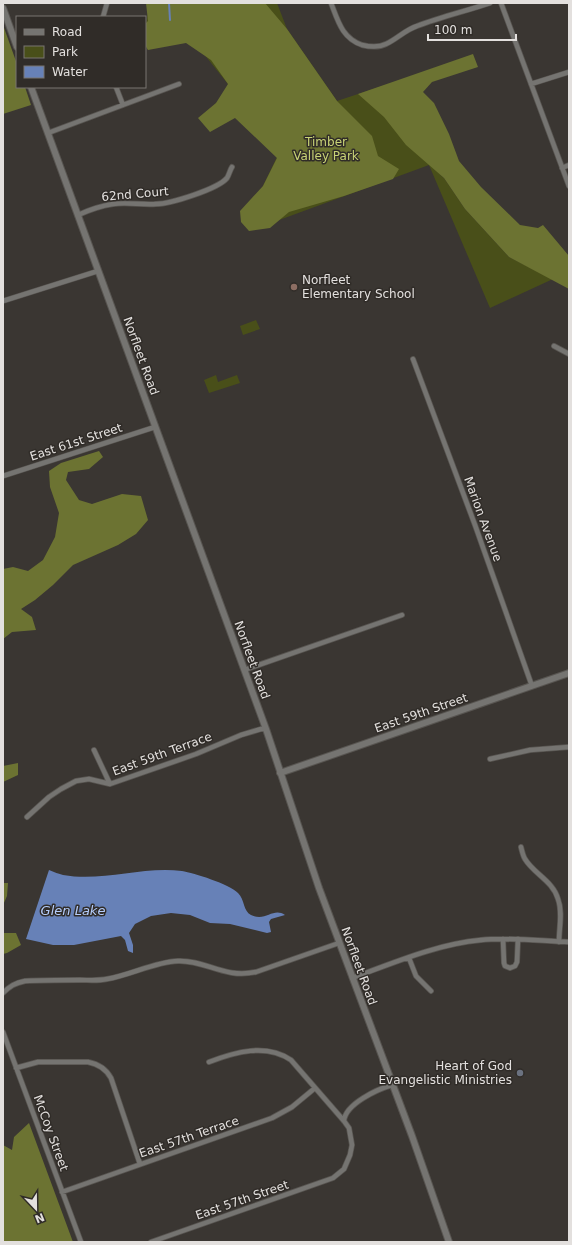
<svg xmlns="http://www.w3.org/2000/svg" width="572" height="1245" font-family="'DejaVu Sans',sans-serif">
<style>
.green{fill:#494f19}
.forest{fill:#6c7332}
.water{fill:#6781b7}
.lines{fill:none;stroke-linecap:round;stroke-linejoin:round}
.stream{stroke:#6781b7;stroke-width:2}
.minor-casing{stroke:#585551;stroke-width:6}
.tertiary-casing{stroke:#585551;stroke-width:8}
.minor{stroke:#757471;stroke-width:4.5}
.tertiary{stroke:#757471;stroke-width:6}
.education-dot{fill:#8d6e63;stroke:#302c28;stroke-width:1.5}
.worship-dot{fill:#6b7280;stroke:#302c28;stroke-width:1.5}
.labels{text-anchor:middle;stroke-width:3;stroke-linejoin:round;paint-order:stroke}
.park-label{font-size:12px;fill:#c9d476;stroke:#302c28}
.street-label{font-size:12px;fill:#e3e0de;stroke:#302c28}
.poi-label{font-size:12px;fill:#e3e0de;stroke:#302c28;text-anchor:start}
.water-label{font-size:13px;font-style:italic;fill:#b5cdfc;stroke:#302c28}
</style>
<rect width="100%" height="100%" fill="#3a3632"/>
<path class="green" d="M151 3H277L287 29 337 101 391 83 429 164 444 178 465 209 509 257 553 279 490 308 429 165 249 231 263 186 277 157 228 84 187 33 148 50C139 36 148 17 151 3Z
M256 320 260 329 243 335 240 326Z
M216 375 218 382 237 375 240 383 209 393 204 380Z"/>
<path class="forest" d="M146 3H265L287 29 337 101 372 136 378 156 399 169 393 179 344 196 289 212 270 228 249 231 241 222 240 211 263 186 277 158 235 118 210 132 198 118 216 103 228 84 211 60 186 43 148 50 145 45V24L148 21Z
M3 25 17 64V87H25L31 105 3 114Z
M473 54 478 67 432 82 423 92 434 103 449 134 459 161 481 187 520 225 538 228 543 225 569 256V289L509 257 465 209 444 178 406 145 384 117 358 94Z
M99 451 103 457 89 469 68 472 66 480 79 500 92 504 122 494 141 496 148 520 136 534 118 545 73 565 53 585 35 600 21 609 32 617 36 630 12 632 3 639V569L13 567 28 571 43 560 55 537 59 513 50 487 49 471 61 463Z
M18 763V775L3 782V766Z
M3 883H8L7 896 3 905Z
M3 933H16L21 945 7 953 3 954Z
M29 1123 73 1242H3V1145L12 1150 14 1137Z"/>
<path class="water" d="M49 870C54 872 59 874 63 875 103 882 142 866 182 871 194 873 229 884 238 893 245 900 243 911 251 915 266 922 273 907 285 915L271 919 269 922 271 932 267 933 230 924 210 923 190 915 171 913 151 916 135 924 129 933 133 945V953L128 951 125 940 121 936 74 945H53L26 939Z"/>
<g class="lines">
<path class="stream" d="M169 3 170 20"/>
<defs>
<path id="minor" d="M331 3C338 21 342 38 362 45 370 47 378 48 386 44 397 39 405 30 417 26 441 17 466 11 490 3
M501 3 569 186
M103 17 107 3
M531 84 569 72
M116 87 123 105
M48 133 179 84
M562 168 569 165
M78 215C89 210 100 206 113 204 127 202 141 205 156 204 170 204 218 189 227 178 229 175 230 170 232 167
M3 301 98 271
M554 346 569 354
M413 359 475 525 532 686
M3 476 155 427
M244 670 402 615
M94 750 110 784
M490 759 530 750 569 747
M27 817 49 797 61 789 76 781 89 779 110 784 196 754 241 735 261 729H266
M521 847C522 851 523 856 525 859 534 874 553 881 558 899 563 912 559 928 559 942
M503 939 504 963 505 966 510 968 515 966 517 962 518 939
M409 958 416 976 431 991
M352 978C393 963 437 944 481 940 510 937 540 941 569 942
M3 993C10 986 15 983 25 981 43 980 61 980 80 980 89 980 98 981 107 979 131 975 154 962 178 961 206 960 224 979 256 972L339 943
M3 1032 81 1242
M16 1068 38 1062H88C99 1064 106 1069 111 1078L140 1164
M344 1121C345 1104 378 1089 392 1085
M62 1192 272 1118 292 1107 315 1088
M151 1242 333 1178 344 1169 350 1155 352 1145 349 1128 344 1121 291 1060C266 1043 235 1052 209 1062"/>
<path id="tertiary" d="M3 8 17 47
M31 87 266 729 319 888 412 1136 449 1242
M280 773 569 673"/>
</defs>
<use href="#minor" class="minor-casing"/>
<use href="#tertiary" class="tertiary-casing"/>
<use href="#minor" class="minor"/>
<use href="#tertiary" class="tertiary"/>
</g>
<circle class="education-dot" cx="294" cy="287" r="4"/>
<circle class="worship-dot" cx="520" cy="1073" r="4"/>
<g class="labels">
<g class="park-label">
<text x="326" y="146">Timber<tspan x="326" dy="14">Valley Park</tspan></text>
</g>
<g class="street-label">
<text transform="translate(135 194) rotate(-5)" y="4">62nd Court</text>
<text transform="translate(141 356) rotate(70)" y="4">Norfleet Road</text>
<text transform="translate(76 442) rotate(-18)" y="4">East 61st Street</text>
<text transform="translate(483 519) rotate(70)" y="4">Marion Avenue</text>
<text transform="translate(252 660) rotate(70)" y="4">Norfleet Road</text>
<text transform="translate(421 713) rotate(-19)" y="4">East 59th Street</text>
<text transform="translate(162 754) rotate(-20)" y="4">East 59th Terrace</text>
<text transform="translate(359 966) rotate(70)" y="4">Norfleet Road</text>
<text transform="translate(51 1133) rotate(70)" y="4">McCoy Street</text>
<text transform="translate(189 1137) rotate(-19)" y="4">East 57th Terrace</text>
<text transform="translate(242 1200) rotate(-19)" y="4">East 57th Street</text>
</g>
<g class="poi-label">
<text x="302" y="284">Norfleet<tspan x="302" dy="14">Elementary School</tspan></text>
<text x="512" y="1070" text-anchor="end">Heart of God<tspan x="512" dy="14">Evangelistic Ministries</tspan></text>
</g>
<g class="water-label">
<text x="73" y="915">Glen Lake</text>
</g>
</g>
<rect width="572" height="1245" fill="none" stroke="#e3e0de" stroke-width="8"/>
<rect x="16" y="16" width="130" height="72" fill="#302c28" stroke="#787471"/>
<rect x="24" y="29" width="20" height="6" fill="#757471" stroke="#787471"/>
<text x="52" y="36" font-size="12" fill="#e3e0de">Road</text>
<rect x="24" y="46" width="20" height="12" fill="#494f19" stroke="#787471"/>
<text x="52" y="56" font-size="12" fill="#e3e0de">Park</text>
<rect x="24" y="66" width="20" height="12" fill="#6781b7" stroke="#787471"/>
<text x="52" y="76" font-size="12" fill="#e3e0de">Water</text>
<g transform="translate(36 1209) rotate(158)" stroke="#302c28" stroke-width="3" paint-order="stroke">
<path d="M0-3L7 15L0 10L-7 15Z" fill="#e3e0de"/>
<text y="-6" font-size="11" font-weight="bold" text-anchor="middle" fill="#e3e0de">N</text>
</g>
<path d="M428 34v6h88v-6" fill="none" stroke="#e3e0de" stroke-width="2"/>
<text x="434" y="34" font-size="12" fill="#e3e0de" stroke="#302c28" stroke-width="3" paint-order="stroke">100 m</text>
</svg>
